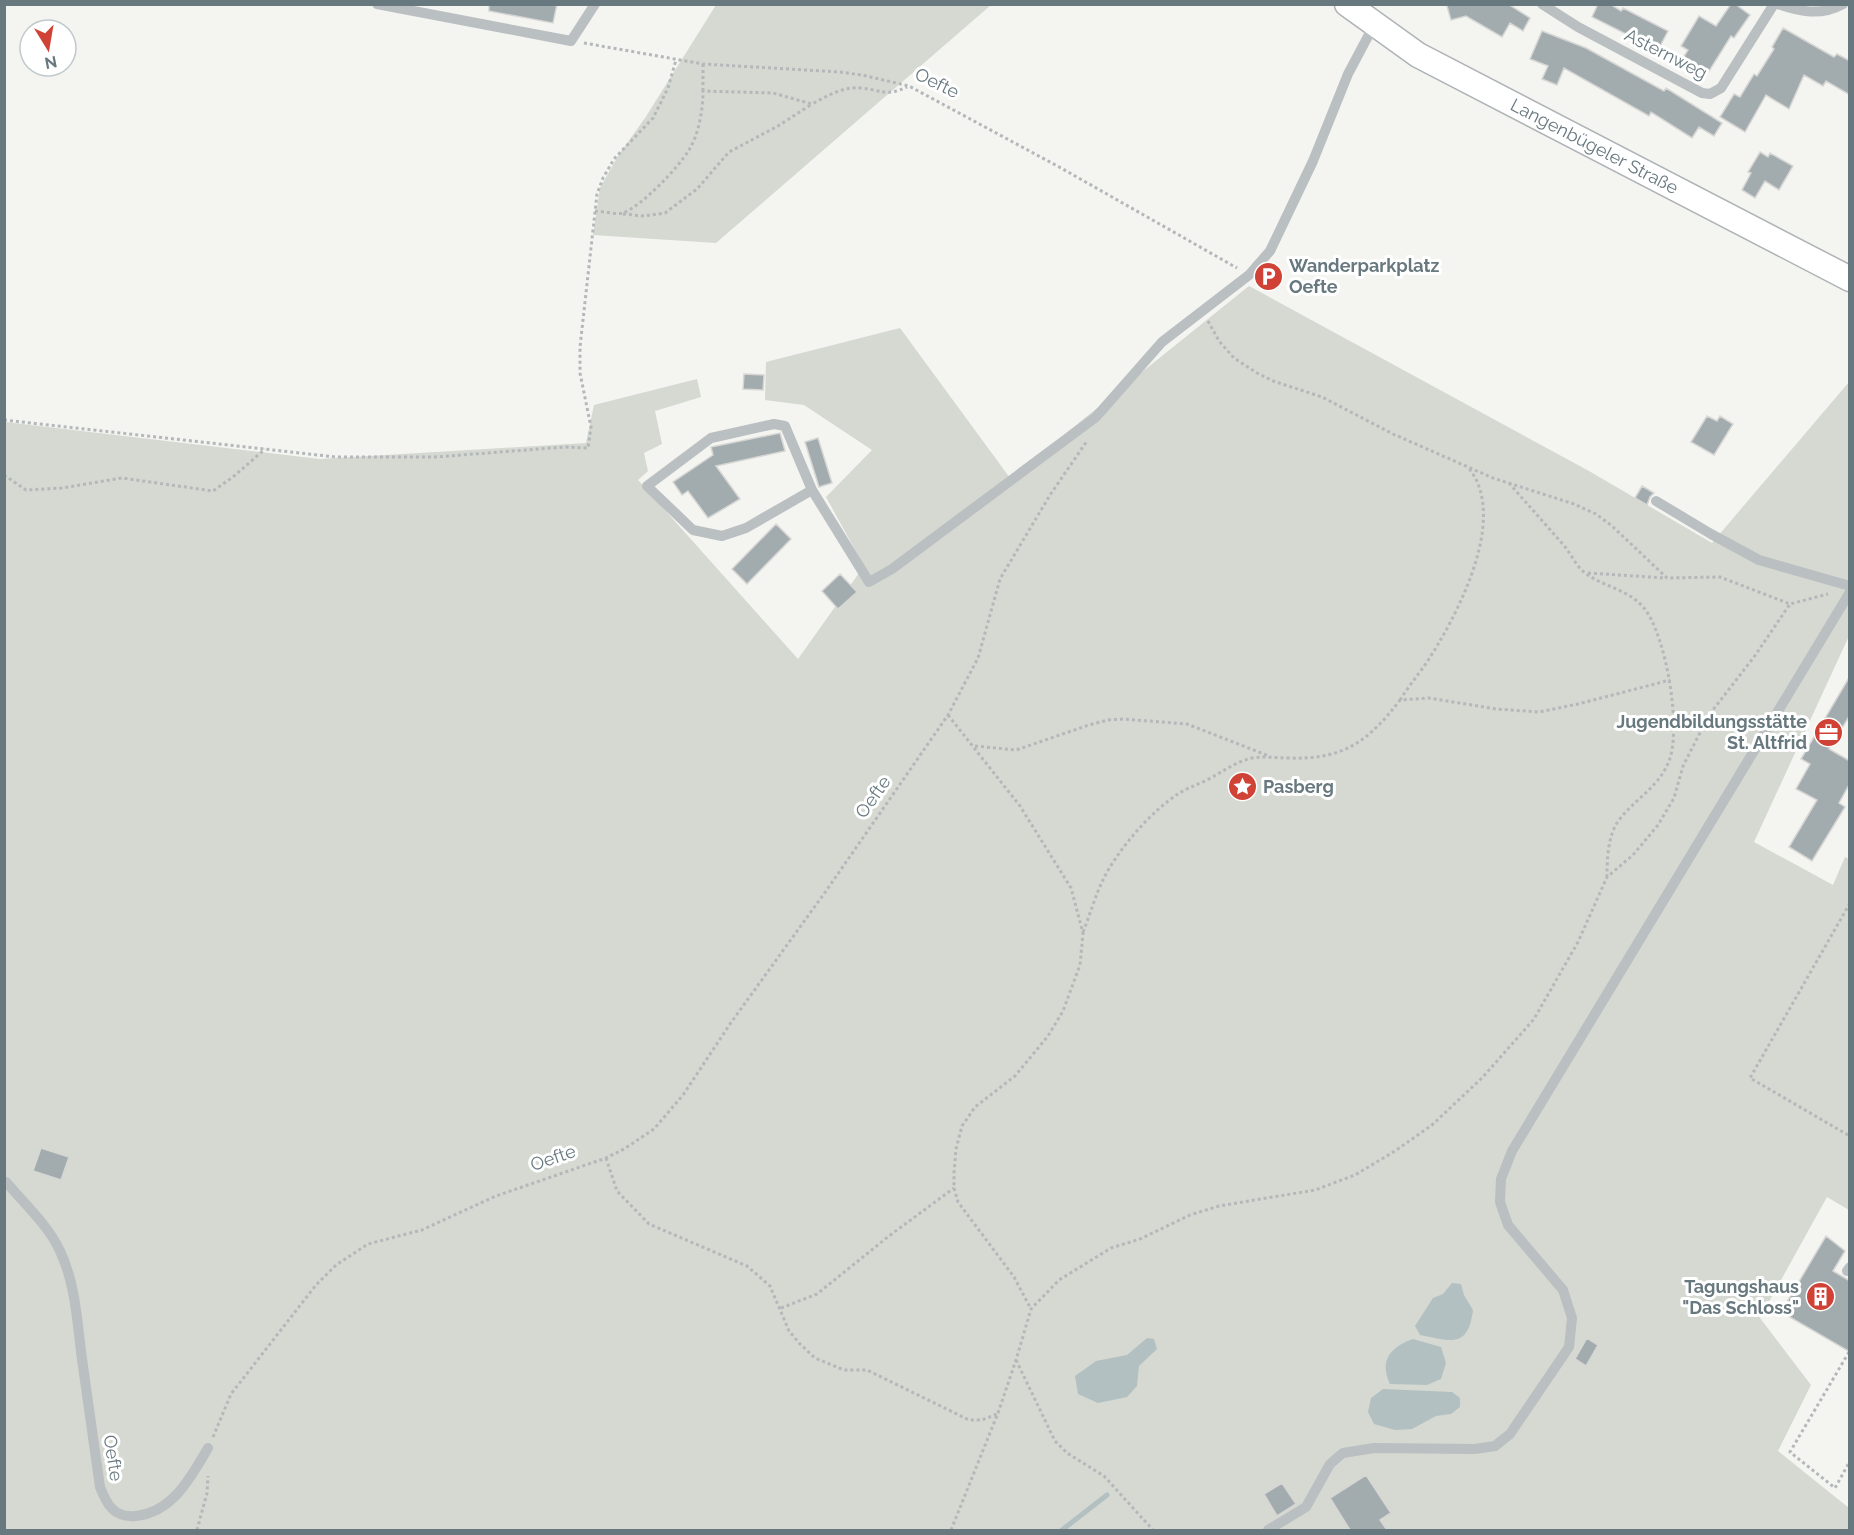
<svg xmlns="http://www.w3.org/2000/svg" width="1854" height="1535" font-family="Raleway,sans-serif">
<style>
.green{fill:#d5d9d1}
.water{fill:#b2c0c2}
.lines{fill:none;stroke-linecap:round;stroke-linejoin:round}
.stream{stroke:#b2c0c2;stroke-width:5}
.building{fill:#a2abae;stroke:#d6d6d4;stroke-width:1.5}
.major-casing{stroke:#aeb3b5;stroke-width:27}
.path{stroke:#b4b8ba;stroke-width:3;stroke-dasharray:3 3;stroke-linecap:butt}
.minor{stroke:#babfc1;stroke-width:10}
.major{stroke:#fff;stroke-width:24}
.labels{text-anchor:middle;stroke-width:6;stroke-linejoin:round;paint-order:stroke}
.street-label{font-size:18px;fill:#67787f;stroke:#fff}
.poi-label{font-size:18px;font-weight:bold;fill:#67787f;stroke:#fff;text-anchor:start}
</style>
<rect width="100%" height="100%" fill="#f4f4f1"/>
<path class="green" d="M716 5V4L991 5 716 243 593 235 600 188 618 156 645 118Z
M1249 286 1589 471 1712 543 1849 382V636L1754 842 1833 885 1845 857 1849 859V1210L1827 1197 1760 1318 1811 1385 1778 1451 1849 1508V1530H5V422L320 459 586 443 594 405 697 379 701 397 655 411 662 444 644 453 648 471 638 480 798 659 864 566 826 497 872 450 804 405 765 400 766 362 900 328 1010 478Z"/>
<path class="water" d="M1452 1283 1461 1284 1464 1295 1473 1310C1468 1349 1451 1341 1420 1335L1415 1326 1433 1298 1443 1294Z
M1147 1338 1154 1339 1157 1349 1139 1366 1137 1386 1127 1397 1098 1403 1078 1394 1075 1376 1096 1361 1127 1355Z
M1413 1339 1441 1347 1446 1363 1441 1379 1427 1385 1390 1384C1379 1361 1390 1347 1413 1339Z
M1383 1389 1452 1392 1460 1398V1407L1451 1414 1436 1416 1412 1429 1395 1430 1374 1424 1368 1412 1371 1398Z"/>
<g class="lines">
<path class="stream" d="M1062 1530 1107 1495"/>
</g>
<path class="building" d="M489 4H557L553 23 489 11Z
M1445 4H1508L1530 18 1523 31 1510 23 1502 37 1466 16 1451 20 1447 6Z
M1598 4H1610L1621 11 1623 8 1668 31 1658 50 1592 17Z
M1731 4H1735L1750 15 1734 38 1731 36 1706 76 1681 61 1688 50 1681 46 1699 16 1716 26Z
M1783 28 1834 57 1837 54 1850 61V95L1826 81 1823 86 1804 75 1789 109 1766 95 1745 132 1720 117 1734 94 1740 97 1754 74 1757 76 1774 49 1772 47Z
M1542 31 1586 48 1664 91 1666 88 1722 123 1714 136 1699 127 1692 138 1651 112 1649 116 1564 68 1557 85 1542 79 1548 66 1530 59Z
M1760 152 1768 157 1770 153 1793 166 1779 190 1765 181 1755 198 1742 190 1751 173 1748 172Z
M744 374 764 375 763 390 743 389Z
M1707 416 1717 421 1720 416 1733 424 1714 455 1691 442Z
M780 433 785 451 716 466 740 499 708 518 688 491 682 495 673 482 713 455 711 447Z
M818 438 832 483 819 487 805 442Z
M1642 486 1654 493 1650 497 1647 505 1635 498Z
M776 524 791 539 747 584 732 569Z
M840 574 857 592 838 609 822 591Z
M1850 676V715L1829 749 1850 761V783L1839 803 1845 807 1812 861 1789 847 1817 800 1796 789 1810 764 1801 759Z
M41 1148 69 1157 61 1180 33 1171Z
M1826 1236 1845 1251 1833 1271 1850 1281V1352L1781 1312Z
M1587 1338 1598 1345 1586 1366 1575 1359Z
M1366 1475 1391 1513 1380 1520 1387 1530H1350L1330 1498Z
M1282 1483 1296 1504 1277 1516 1264 1494Z"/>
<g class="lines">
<defs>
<g id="major">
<path id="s1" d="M1347 4 1418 55 1850 279"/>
</g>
</defs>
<use href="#major" class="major-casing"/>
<path class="path" d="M584 43 703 64 840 72 862 75 909 86 1061 168 1237 268
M703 64V91
M595 211C603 211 616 215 623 213 643 205 677 169 689 150 699 134 703 109 703 91L773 93 812 104C827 96 844 86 861 88 882 90 885 97 907 87
M623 214 644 216 665 213 697 189 729 152 778 126 812 104
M1208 321 1219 341 1234 358 1257 373 1273 381 1322 397 1393 434 1493 478 1574 504 1596 514 1612 526 1667 578 1720 577 1790 604 1828 594
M4 420 336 457H435L565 447 588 448 591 427 580 373V347L597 194 603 178 614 159 653 118 668 88 676 60
M4 475 26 490 62 488 122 478 213 491 233 477 265 449
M1509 483C1528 505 1547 526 1566 548 1572 556 1577 567 1585 573 1604 587 1628 589 1644 608 1666 635 1682 728 1669 761 1659 787 1635 799 1619 820 1608 835 1607 858 1607 876
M1588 573 1665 578
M1400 700C1408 687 1418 675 1427 662 1455 619 1499 536 1478 484 1476 478 1472 473 1469 468
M948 715 1020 806 1071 888 1083 933 1080 965 1063 1011 1048 1036 1015 1076 975 1107 962 1126 956 1149 954 1173V1188L958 1202 1014 1277 1031 1309
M975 746 1016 750 1089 725 1108 720 1123 719 1187 724 1269 756
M1850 903 1750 1078 1848 1135 1850 1140
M1083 932C1090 915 1095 896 1103 880 1116 852 1151 811 1178 794 1187 788 1197 785 1207 780 1222 772 1235 762 1252 758 1264 756 1276 758 1288 758 1343 760 1368 742 1400 700L1429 698 1496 709 1539 712 1578 704 1670 680
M606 1158 617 1191 649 1224 747 1266 770 1286 789 1331 800 1344 815 1358 844 1370H867L969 1420H982L997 1414
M781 1308 817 1294 889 1236 954 1188
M1849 1352 1790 1452 1835 1488 1850 1461
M1016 1360 1055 1441 1067 1453 1104 1476 1153 1530
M213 1437 231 1394 316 1285 336 1265 368 1244 422 1230 496 1196 606 1158 624 1149 654 1129 683 1095 730 1024 826 891 948 715 978 658 1000 579 1050 495 1087 441
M197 1530 207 1493 208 1476
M951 1530 998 1413 1016 1360 1031 1309 1059 1280 1111 1248 1140 1239 1190 1215 1219 1206 1315 1190 1355 1175 1395 1151 1432 1125 1483 1077 1534 1019 1578 942 1607 877 1633 855 1658 825 1674 798 1683 766 1709 715 1754 657 1790 604"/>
<path class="minor" d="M377 4 571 41 595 4
M1542 4 1578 27 1702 93 1710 94 1721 88 1774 4
M1778 4C1800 12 1821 16 1843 4
M812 490 746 528 722 536 693 530 647 486 711 438 774 424 785 426 812 490 869 582 892 569 1096 417 1162 342 1249 275 1270 251 1313 161 1348 74 1374 25
M1656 501 1711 534 1759 560 1850 586
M6 1182C23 1202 49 1226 60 1251 76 1285 77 1322 82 1359 88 1401 94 1444 100 1487 107 1505 114 1518 136 1516 173 1512 191 1477 208 1448
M1847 1271 1850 1267
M1268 1530 1306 1507 1330 1464 1343 1453 1374 1448 1475 1449 1495 1446 1510 1434 1569 1347 1572 1318 1563 1290 1508 1225 1500 1202 1501 1179 1512 1151 1850 592"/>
<use href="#major" class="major"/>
</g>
<defs>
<symbol id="parking-disc" viewBox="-11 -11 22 22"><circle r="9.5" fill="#d04235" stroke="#fff"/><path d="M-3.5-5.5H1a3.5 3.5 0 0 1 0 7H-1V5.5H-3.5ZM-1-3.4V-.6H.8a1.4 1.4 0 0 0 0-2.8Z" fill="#fff"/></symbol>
<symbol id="office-disc" viewBox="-11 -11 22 22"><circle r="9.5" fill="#d04235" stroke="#fff"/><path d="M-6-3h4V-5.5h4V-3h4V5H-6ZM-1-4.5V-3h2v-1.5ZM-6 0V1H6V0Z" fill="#fff"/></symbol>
<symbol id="sight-disc" viewBox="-11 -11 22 22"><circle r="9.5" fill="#d04235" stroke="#fff"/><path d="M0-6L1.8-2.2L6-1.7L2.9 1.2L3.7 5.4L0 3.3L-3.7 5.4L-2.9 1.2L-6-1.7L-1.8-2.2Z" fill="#fff"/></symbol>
<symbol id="building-disc" viewBox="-11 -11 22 22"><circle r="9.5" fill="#d04235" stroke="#fff"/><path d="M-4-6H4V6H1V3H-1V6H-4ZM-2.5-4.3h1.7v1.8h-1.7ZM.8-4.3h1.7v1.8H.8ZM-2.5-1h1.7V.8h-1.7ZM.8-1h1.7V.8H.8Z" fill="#fff"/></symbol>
</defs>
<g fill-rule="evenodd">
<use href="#parking-disc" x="1252" y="260" width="33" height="33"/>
<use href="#office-disc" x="1812" y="716" width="33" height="33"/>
<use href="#sight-disc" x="1226" y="770" width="33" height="33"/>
<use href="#building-disc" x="1804" y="1280" width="33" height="33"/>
</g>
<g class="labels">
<g class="street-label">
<text transform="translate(1666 54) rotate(27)" y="6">Asternweg</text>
<text transform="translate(937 83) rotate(26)" y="6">Oefte</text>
<text dy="6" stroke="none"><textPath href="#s1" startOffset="286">Langenbügeler Straße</textPath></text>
<text transform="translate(873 797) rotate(-55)" y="6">Oefte</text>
<text transform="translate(553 1158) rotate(-19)" y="6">Oefte</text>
<text transform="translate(113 1458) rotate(81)" y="6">Oefte</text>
</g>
<g class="poi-label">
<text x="1289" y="272">Wanderparkplatz<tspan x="1289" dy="21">Oefte</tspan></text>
<text x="1807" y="728" text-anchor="end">Jugendbildungsstätte<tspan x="1807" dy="21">St. Altfrid</tspan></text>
<text x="1263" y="793">Pasberg</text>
<text x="1799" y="1293" text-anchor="end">Tagungshaus<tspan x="1799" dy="21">"Das Schloss"</tspan></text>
</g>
</g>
<rect width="1854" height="1535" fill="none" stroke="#67787f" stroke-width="12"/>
<g transform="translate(48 48) rotate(169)"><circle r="28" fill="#ffffff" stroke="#c2c9cc" stroke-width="1.5"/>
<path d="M0-4.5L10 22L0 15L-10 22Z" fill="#d04235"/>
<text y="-9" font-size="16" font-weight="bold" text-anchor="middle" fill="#67787f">N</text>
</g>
</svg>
